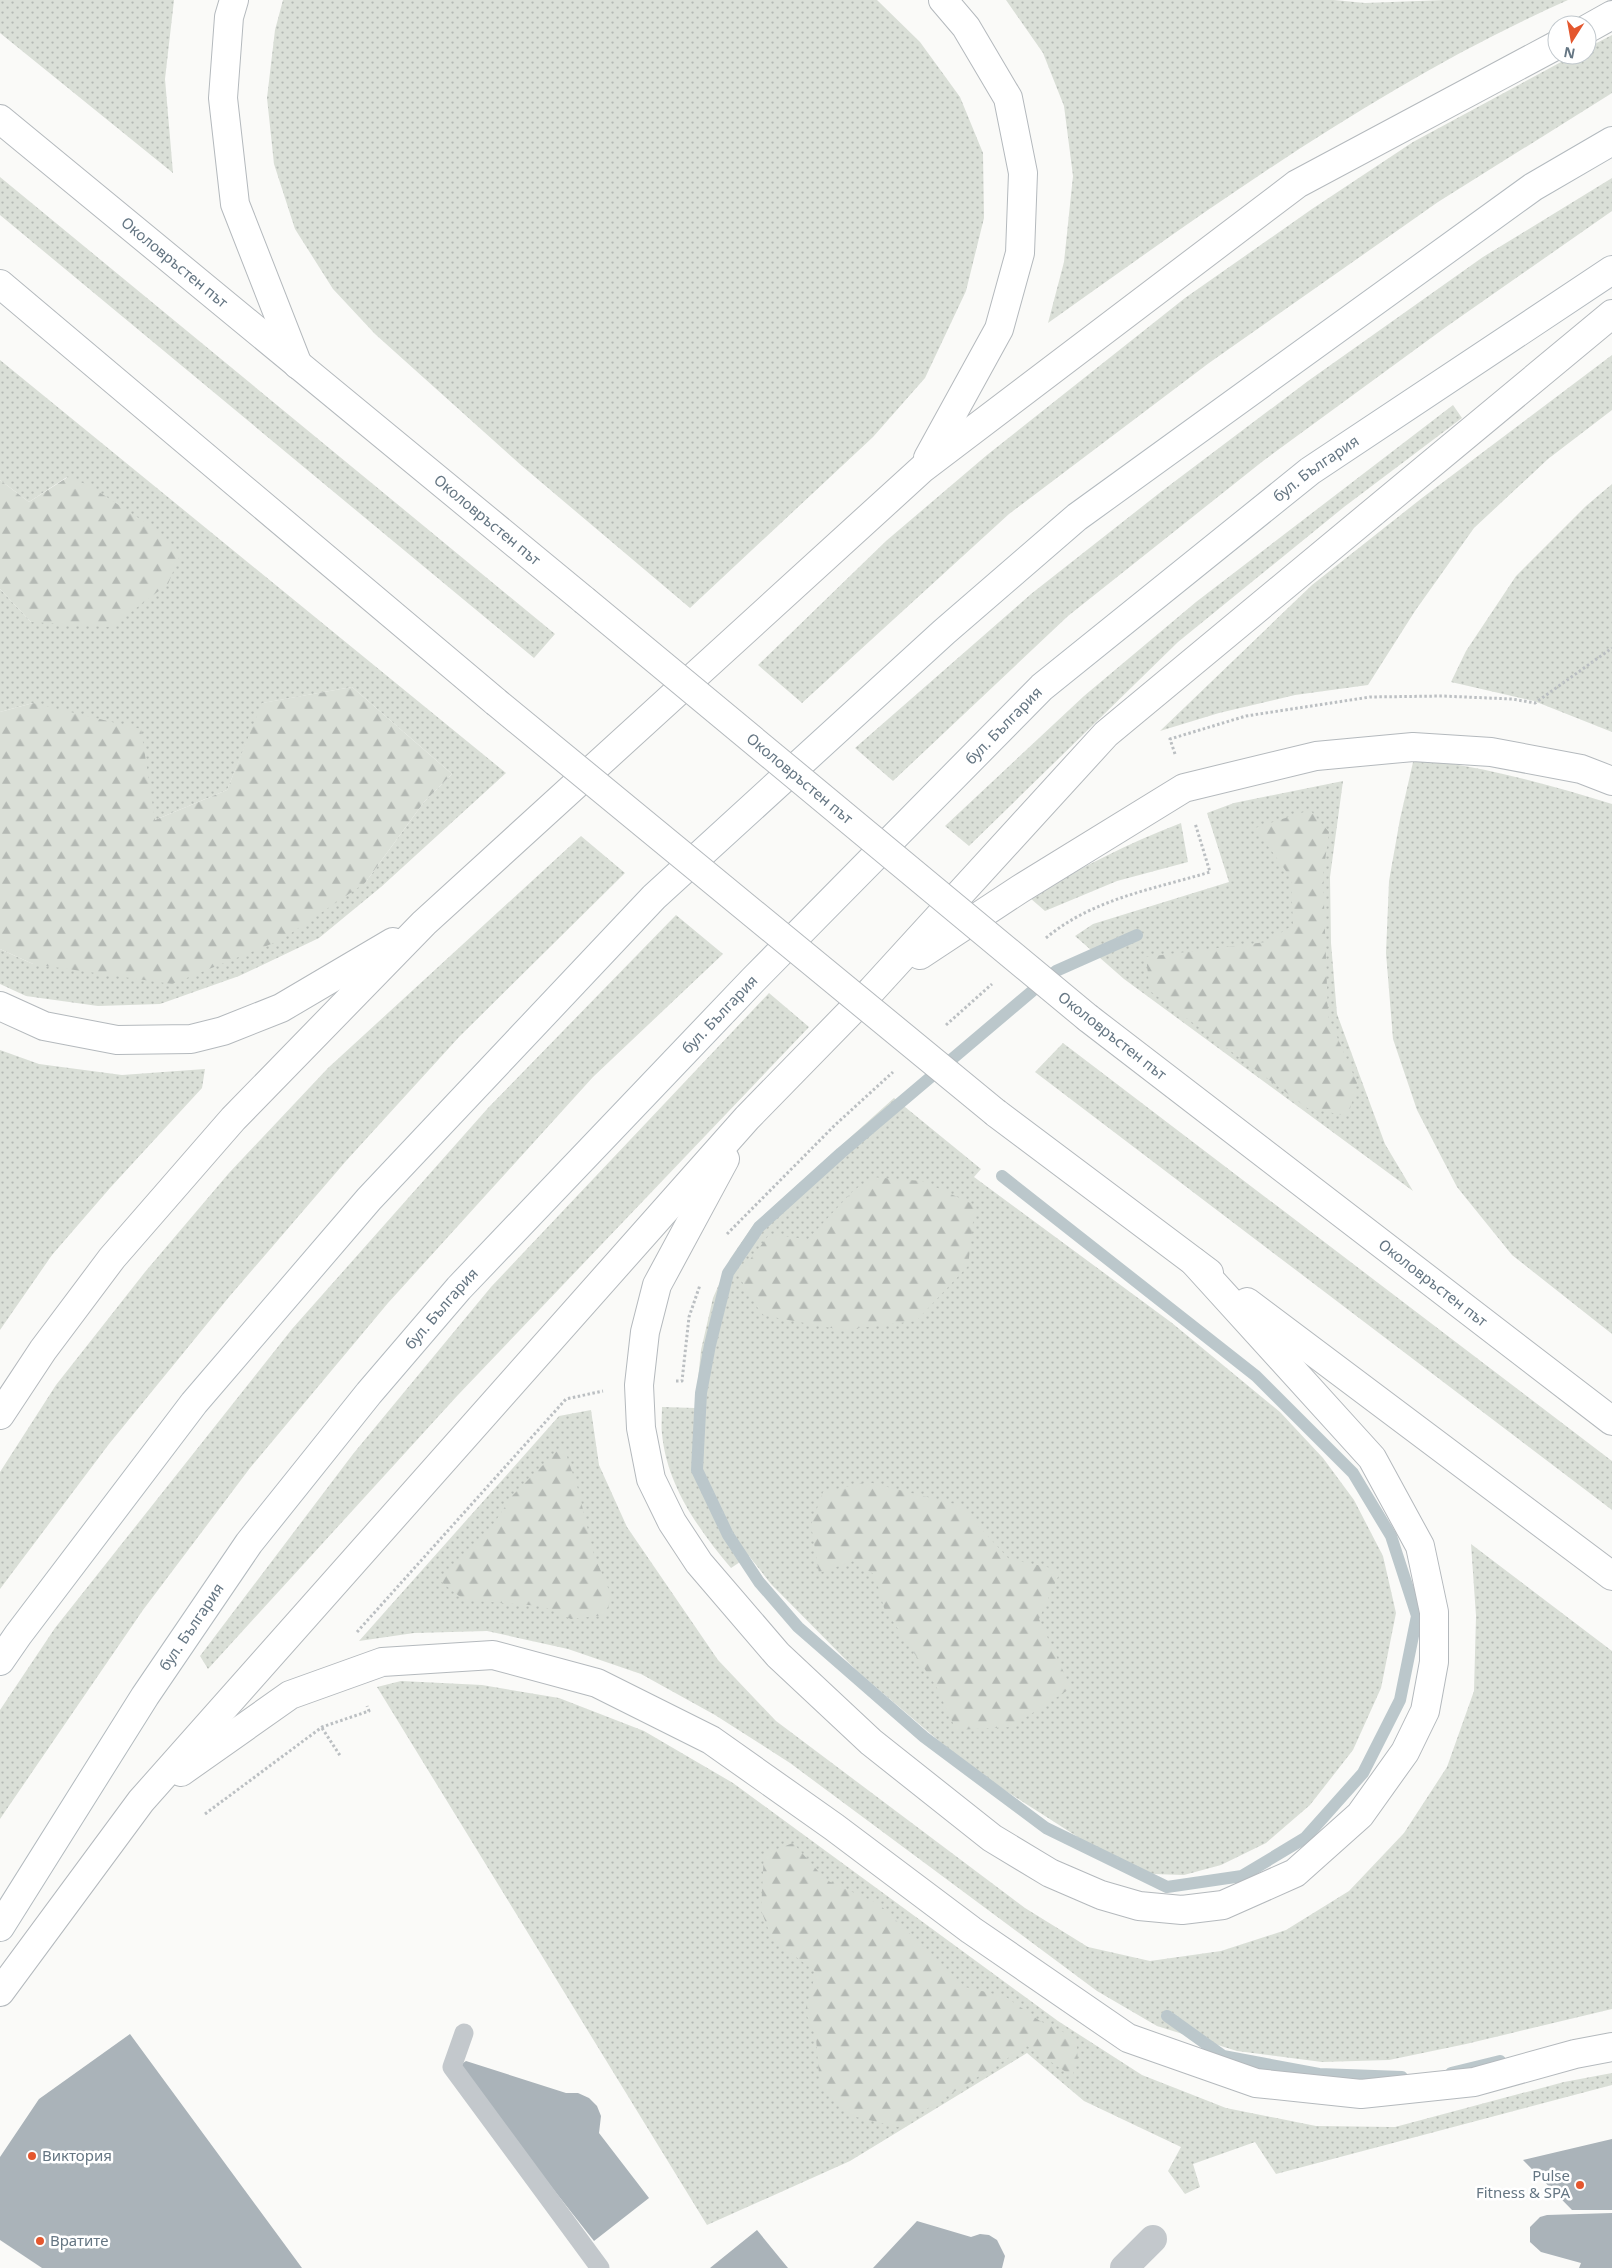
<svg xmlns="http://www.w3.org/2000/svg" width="1612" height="2268" font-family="'Noto Sans',sans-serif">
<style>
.grass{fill:url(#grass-dots)}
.forest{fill:url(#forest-firs)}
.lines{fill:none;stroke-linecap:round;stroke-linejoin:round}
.stream{stroke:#bbc7cb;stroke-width:12}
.building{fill:#aab3b9}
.secondary-casing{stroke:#b3babf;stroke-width:30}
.highway-casing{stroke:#b4b9bd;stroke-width:30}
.path{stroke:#bbbfc2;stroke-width:3;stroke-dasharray:2.5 2.5;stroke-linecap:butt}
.lane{stroke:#c3c8cc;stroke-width:19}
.street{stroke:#c3c8cc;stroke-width:28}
.secondary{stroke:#fff;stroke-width:28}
.highway{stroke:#fff;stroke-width:28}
.highway-bridge-casing{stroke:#b4b9bd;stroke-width:30;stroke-linecap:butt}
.highway-bridge{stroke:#fff;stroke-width:28}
.poi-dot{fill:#e4572e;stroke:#fff;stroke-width:2}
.labels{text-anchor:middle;stroke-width:5;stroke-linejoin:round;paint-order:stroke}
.street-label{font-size:15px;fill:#657683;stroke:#fff}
.poi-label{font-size:15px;fill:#657683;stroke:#fff;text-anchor:start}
</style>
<defs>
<pattern id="grass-dots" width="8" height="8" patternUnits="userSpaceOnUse" patternTransform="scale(1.25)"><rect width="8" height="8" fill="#dadfd7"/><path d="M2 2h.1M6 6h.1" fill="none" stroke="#b4b9b4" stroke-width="1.8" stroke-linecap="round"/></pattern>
<pattern id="forest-firs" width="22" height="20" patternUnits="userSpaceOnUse" patternTransform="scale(1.25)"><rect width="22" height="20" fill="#dadfd7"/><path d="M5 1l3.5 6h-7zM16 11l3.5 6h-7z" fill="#b4b9b4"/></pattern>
</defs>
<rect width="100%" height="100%" fill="#fafaf8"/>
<path class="grass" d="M0 0H174L165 79 173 173 0 33Z
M283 0H877L920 42 960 97 983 153 984 218 966 291 925 378 873 437 690 608 522 466 375 334 333 289 295 229 274 164 267 98 275 30Z
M1006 0H1334L1365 3 1445 0H1568C1381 83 1214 205 1048 323L1064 262 1073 176 1064 106 1043 53Z
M1612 35V93L1438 202 1209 363 1009 514 802 703 758 665 886 541 987 455 1185 298 1312 209 1413 142 1574 55H1587V48Z
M0 177 555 634 534 658 0 215Z
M1612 178V211L1446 327 1263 461 1068 616 893 781 855 748 1031 594 1162 491 1308 381 1483 257Z
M1612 355V410L1548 459 1474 528 1415 611 1368 685 1295 695 1219 713 1160 731 1312 585 1422 498Z
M0 360 506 773 381 887 319 938 239 976 160 1004 98 1006 26 996 0 984V949L33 964 365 883 424 802 452 774 352 687 263 703 227 790 155 820 33 703 0 712V589L31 622 67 477 29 502 0 480Z
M1453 405 1462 418 1344 507 1178 642 969 846 945 826 1084 696 1196 602Z
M1612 484V732L1534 701 1451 682 1466 651 1516 576 1586 506Z
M1414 758C1483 767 1546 783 1612 804V1334L1512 1255 1457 1187 1417 1110 1393 1039 1386 953 1389 881 1400 819Z
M1343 781 1330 877 1331 943 1337 1014 1385 1144 1413 1191 1124 979 1075 936 1093 924 1229 882 1207 813 1234 803Z
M1181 823 1188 862 1117 881 1045 911 1030 898C1079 868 1127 844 1181 823Z
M581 836 625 873 459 1037 346 1161 229 1297 109 1444 0 1589V1472L56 1385 145 1272 229 1173 328 1068Z
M676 915 723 954 593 1077 388 1303 250 1468 143 1610 0 1819V1710L55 1628 292 1329 488 1108Z
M769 993 809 1027 457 1396 208 1669 200 1656 353 1454 491 1287Z
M1063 1043 1612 1461V1510L1035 1072Z
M0 1050 39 1064 122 1075 205 1069 202 1088 110 1188 52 1255 0 1330Z
M894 1098 981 1169 974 1177 1172 1323 1280 1412 1323 1458 1354 1500 1383 1556 1396 1613 1381 1688 1353 1750 1310 1805 1266 1843 1221 1865 1184 1875 1152 1874 1117 1862 973 1770 857 1671 771 1584 749 1556 731 1568C699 1530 667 1486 662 1434 661 1426 662 1416 662 1407L695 1408 701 1350 713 1298 730 1259 754 1224Z
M591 1410 599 1465 627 1527 718 1660 776 1721 1025 1908 1088 1947 1150 1961 1221 1951 1286 1930 1349 1891 1404 1833 1447 1767 1474 1691 1476 1616 1471 1544 1612 1651V2009L1466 2044 1389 2060 1322 2062 1237 2051 1157 2026 1097 1991 790 1763 715 1715 641 1674 568 1649 487 1631 414 1633 359 1641 559 1416Z
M401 1681 482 1685 559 1698 644 1731 733 1783 1058 2021 1142 2075 1226 2108 1316 2126 1395 2127 1564 2082 1612 2073V2085L1276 2174 1255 2142 1193 2164 1200 2187 1185 2194 1168 2171 1181 2147 1084 2101 1027 2053 850 2161 707 2225 377 1687Z"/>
<path class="forest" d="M68 477 90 486 149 525 180 555 168 584 111 627 31 622 0 589V480L29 502Z
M352 687 452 774 424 802 365 883 281 940 172 984 33 964 0 949V712L33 703 141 729 155 820 227 790 262 703Z
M1310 810 1329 832 1323 875 1328 1016 1357 1083 1348 1116 1307 1108 1150 991 1146 957 1266 942 1293 925 1291 878 1255 828Z
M871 1177 922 1181 975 1205 968 1266 916 1321 842 1330 762 1315 738 1275 769 1235 808 1239 852 1192Z
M563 1445 578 1489 594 1555 612 1597 605 1615 571 1619 542 1606 464 1600 439 1580 486 1535 513 1495Z
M868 1482 959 1505 1009 1559 1061 1570 1039 1619 1071 1688 1011 1727 956 1730 936 1686 884 1608 875 1575 853 1561 819 1573 811 1525 823 1492Z
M793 1843 826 1880 879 1904 965 1987 1006 1997 1040 2021 1076 2038 1078 2062 1072 2076 1027 2046 898 2127 852 2116 820 2086 816 2038 805 2011 816 1972 772 1939 761 1910 764 1854Z"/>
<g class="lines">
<path class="stream" d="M1002 1176 1256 1376 1353 1473 1391 1536 1417 1616 1400 1700 1363 1773 1305 1838 1242 1876 1167 1887 1046 1828 924 1737 798 1627 759 1582 728 1535 697 1470 701 1393 710 1345 728 1273 759 1227 841 1153 1056 971 1137 935
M1167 2016 1223 2056 1319 2074 1402 2077
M1451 2073 1500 2061"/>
</g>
<path class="building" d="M130 2034 302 2268H42L0 2240V2157L39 2099Z
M466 2061 566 2093H578L589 2098 597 2106 601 2116 599 2133 649 2198 594 2241 457 2067Z
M1612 2139V2210H1572L1523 2160Z
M1612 2213V2268H1579L1581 2263 1541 2252 1530 2242V2227L1540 2217 1547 2215Z
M917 2221 971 2237 980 2234 989 2235 997 2240 1005 2256 1002 2268H873Z
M757 2230 788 2268H710Z"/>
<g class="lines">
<defs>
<g id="secondary">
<path d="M0 1661 18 1635 194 1403 369 1199 654 897 944 632 1077 517 1533 187 1612 141"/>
<path id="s1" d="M0 1927 145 1696 249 1543 369 1393 459 1288 753 980 1042 687 1310 471 1612 270"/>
</g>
<g id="highway">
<path d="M234 0 229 17 223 98 235 204 298 365"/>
<path d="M1587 29 1612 15"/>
<path id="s2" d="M0 119 584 600"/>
<path d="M0 284 496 702"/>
<path d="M928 458 999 329 1020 253 1023 173 1008 98 966 27 943 0"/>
<path d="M920 955 1020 889 1184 788 1316 756 1413 747 1491 752 1581 769 1612 781"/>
<path d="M0 1006 44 1026 117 1040 191 1039 223 1031 281 1008 393 942"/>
<path id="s3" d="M1088 1018 1612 1421"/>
<path d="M996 1113 1209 1273"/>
<path d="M725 1159 657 1285 645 1332 639 1385 641 1428 651 1479 672 1522 699 1563 778 1655 871 1742 992 1838 1050 1873 1101 1895 1139 1906 1182 1910 1223 1905 1295 1873 1360 1815 1405 1752 1425 1711 1434 1662V1612L1420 1546 1372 1458 1194 1262"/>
<path d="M1247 1302 1612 1576"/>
<path d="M0 1415 43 1350 112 1258 233 1119 424 923 923 468 1297 184 1557 45"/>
<path d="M181 1772 290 1695 382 1662 493 1655 597 1683 711 1740 834 1827 971 1930 1128 2038 1256 2083 1361 2094 1474 2082 1575 2054 1612 2047"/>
<path d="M0 1992 141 1801 747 1118 872 990 1106 734 1612 314"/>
</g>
</defs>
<use href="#secondary" class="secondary-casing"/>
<use href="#highway" class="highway-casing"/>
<path class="path" d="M1175 754 1170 739 1246 716 1370 697 1442 696 1512 699 1535 703 1612 648
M1046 938C1092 899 1154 889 1210 872L1195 823
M946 1025 992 984
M727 1234 835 1125 893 1072
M676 1381H682L689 1317 700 1285
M357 1632 566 1399 603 1391
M322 1728 341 1757
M205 1814 322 1727 369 1711 367 1706"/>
<path class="lane" d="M464 2033 452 2067 600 2268"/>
<path class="street" d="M1124 2268 1153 2239"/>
<use href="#secondary" class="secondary"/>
<use href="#highway" class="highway"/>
<defs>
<g id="highway-bridge">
<path id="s4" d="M584 600 1088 1018"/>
<path d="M496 702 996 1113"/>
</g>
</defs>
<use href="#highway-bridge" class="highway-bridge-casing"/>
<use href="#highway-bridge" class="highway-bridge"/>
</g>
<g class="poi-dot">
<circle cx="32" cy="2156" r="5"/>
<circle cx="1580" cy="2185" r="5"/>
<circle cx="40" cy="2241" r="5"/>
</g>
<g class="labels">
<g class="street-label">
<text dy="5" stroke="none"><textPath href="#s2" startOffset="226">Околовръстен път</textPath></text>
<text dy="5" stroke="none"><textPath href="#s1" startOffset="1976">бул. България</textPath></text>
<text dy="5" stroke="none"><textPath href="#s2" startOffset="631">Околовръстен път</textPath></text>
<text dy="5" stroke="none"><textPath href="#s1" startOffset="1571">бул. България</textPath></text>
<text dy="5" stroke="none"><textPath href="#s4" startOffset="280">Околовръстен път</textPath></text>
<text dy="5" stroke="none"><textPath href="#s1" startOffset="1166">бул. България</textPath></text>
<text transform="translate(1112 1036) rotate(38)" y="5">Околовръстен път</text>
<text dy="5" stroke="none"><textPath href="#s3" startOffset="435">Околовръстен път</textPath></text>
<text dy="5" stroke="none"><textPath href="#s1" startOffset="761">бул. България</textPath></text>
<text dy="5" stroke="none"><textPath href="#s1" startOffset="356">бул. България</textPath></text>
</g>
<g class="poi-label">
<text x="42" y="2161">Виктория</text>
<text x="1570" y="2181" text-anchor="end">Pulse<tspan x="1570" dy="17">Fitness &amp; SPA</tspan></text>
<text x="50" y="2246">Вратите</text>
</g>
</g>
<g transform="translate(1572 40) rotate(191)"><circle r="24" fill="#ffffff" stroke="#c1c8cd"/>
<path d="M0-4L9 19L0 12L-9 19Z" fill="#e4572e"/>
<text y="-8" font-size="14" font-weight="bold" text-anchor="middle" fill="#657683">N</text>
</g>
</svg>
